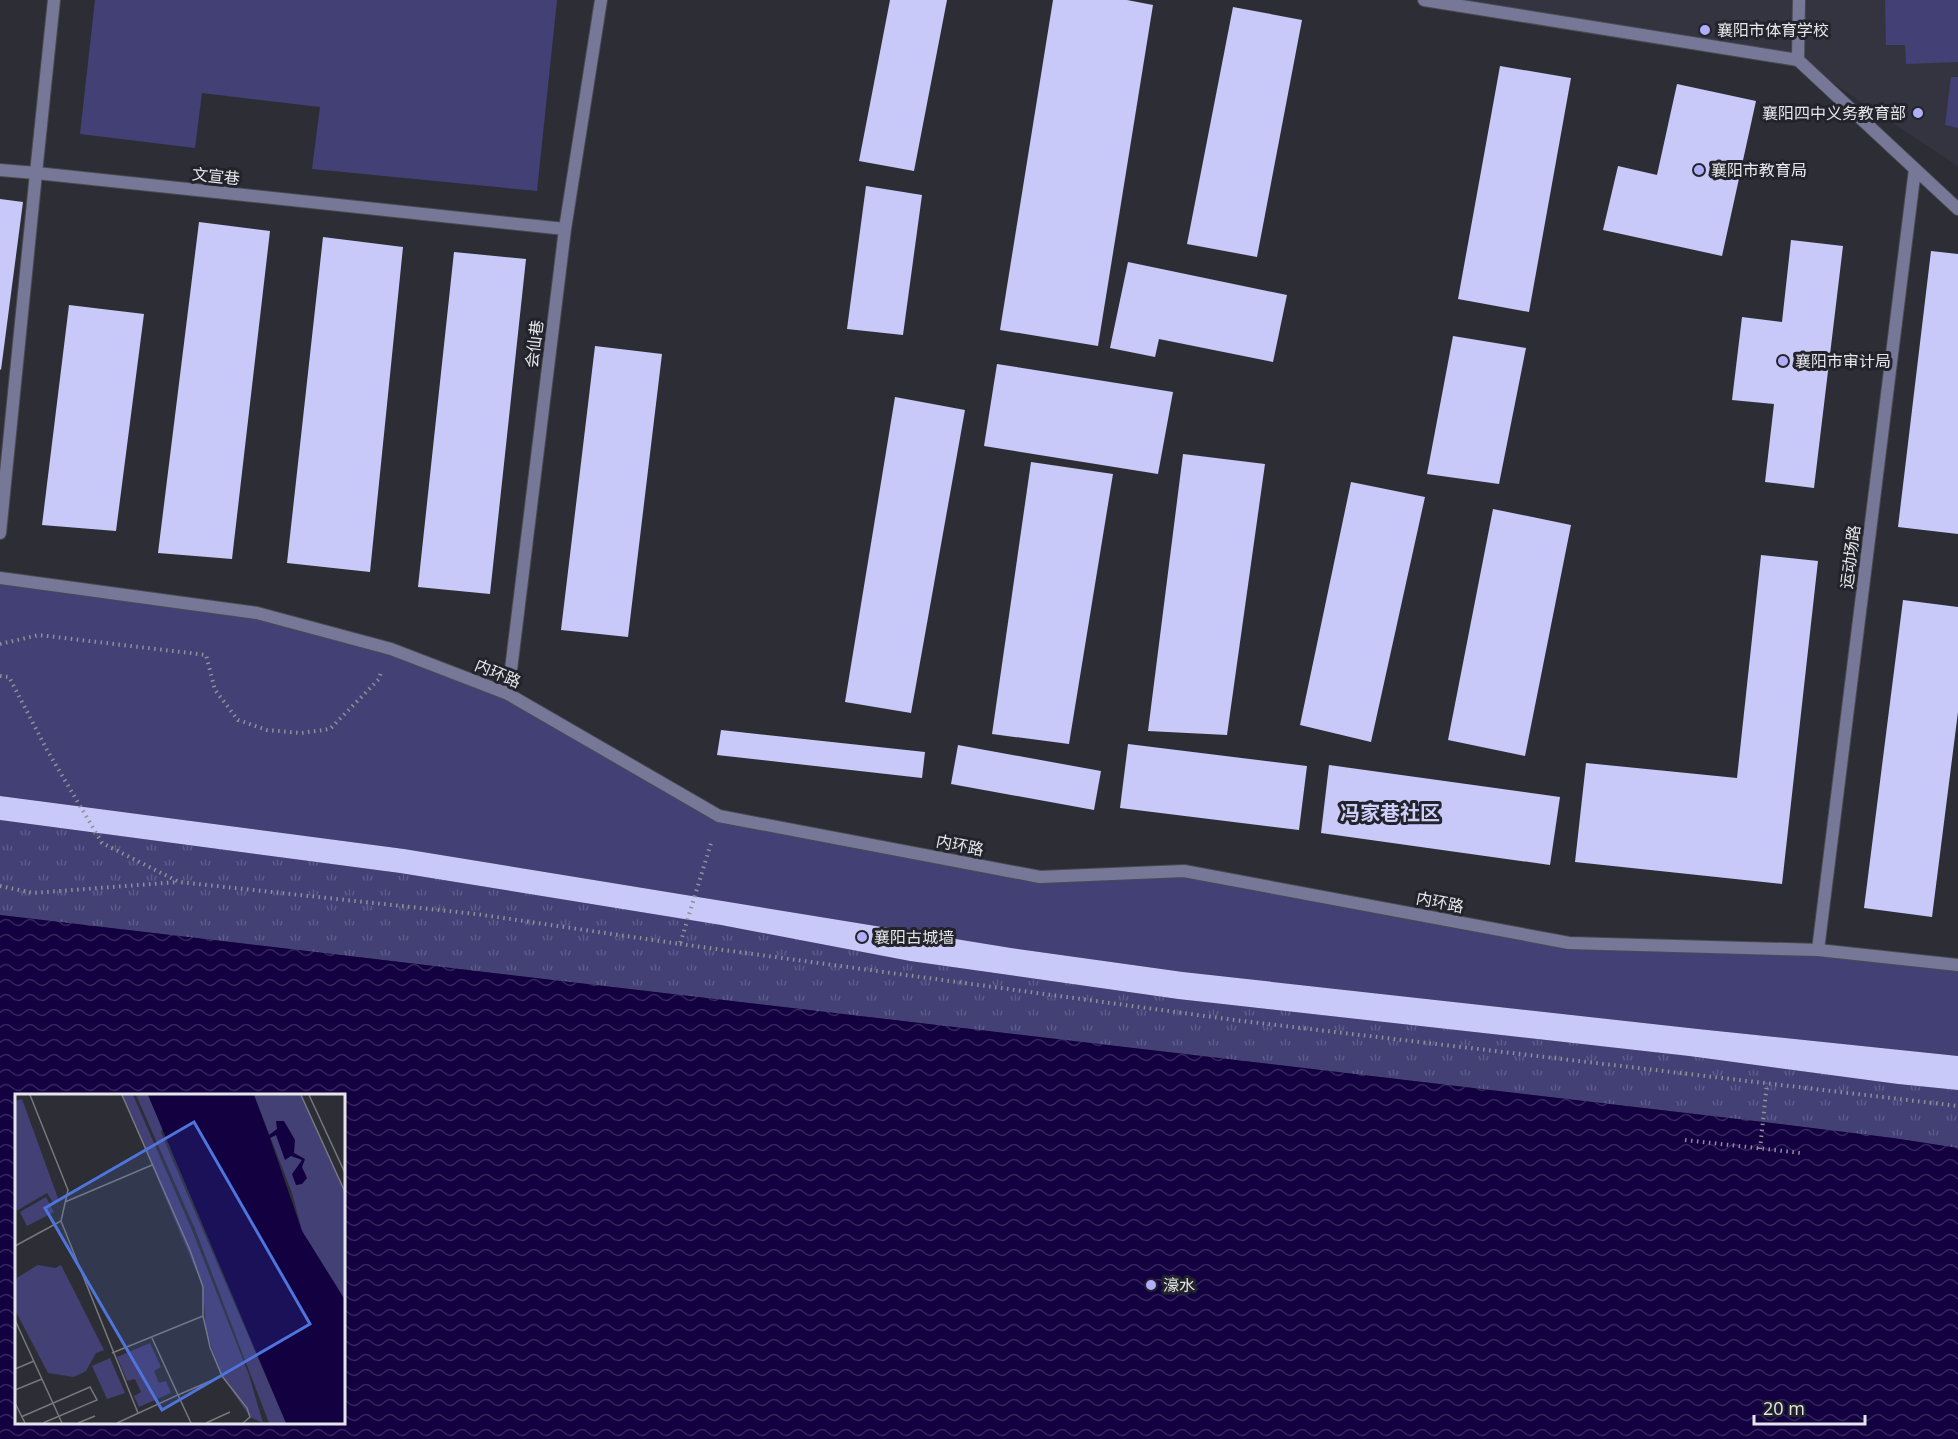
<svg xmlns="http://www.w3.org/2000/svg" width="1958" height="1439" font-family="'Open Sans','Noto Sans SC',sans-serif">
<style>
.built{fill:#343441}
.grass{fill:#424075}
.park{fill:url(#park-tufts)}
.water{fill:url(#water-waves);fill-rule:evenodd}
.building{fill:#c8c9f9}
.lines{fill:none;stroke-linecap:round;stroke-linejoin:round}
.minor-casing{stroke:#4a4b52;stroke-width:14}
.tertiary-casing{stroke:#4a4b52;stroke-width:14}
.path{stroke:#8f9096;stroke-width:4;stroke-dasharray:1.5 4.5;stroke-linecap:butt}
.minor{stroke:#777898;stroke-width:12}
.tertiary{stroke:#777898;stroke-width:12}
.poi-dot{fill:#aeaefb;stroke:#23242b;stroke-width:2}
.labels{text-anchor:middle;stroke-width:6;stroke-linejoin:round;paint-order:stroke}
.poi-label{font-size:16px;fill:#e5e6ea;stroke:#23242b;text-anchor:start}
.street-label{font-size:16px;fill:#e5e6ea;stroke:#23242b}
.quarter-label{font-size:20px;font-weight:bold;fill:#cecffb;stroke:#23242b}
.inset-road{fill:none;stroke:#77787d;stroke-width:1.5}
.view{fill:#4f74dc;fill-opacity:0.15;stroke:#4f74dc;stroke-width:3}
.inset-edge{fill:none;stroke:#e5e6ea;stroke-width:3}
</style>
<defs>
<pattern id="park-tufts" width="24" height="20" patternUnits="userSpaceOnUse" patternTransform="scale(1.5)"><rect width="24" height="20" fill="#424075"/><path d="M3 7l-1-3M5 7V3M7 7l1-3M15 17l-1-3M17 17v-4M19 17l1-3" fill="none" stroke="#5d5c89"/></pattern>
<pattern id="water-waves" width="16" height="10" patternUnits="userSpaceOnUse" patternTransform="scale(1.5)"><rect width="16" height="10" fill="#120041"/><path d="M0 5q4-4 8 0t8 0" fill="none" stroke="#34255d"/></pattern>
</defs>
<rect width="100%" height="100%" fill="#2d2e35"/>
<path class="built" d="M1424 0H1958V166L1798 60Z"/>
<path class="grass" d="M95 0H557L537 191 312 169 320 107 202 93 195 148 80 134Z
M1885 0H1958V62L1906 64 1905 45H1886Z
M1951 77H1958V128L1945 125Z
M0 578 257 613 391 649 508 694 719 816 1040 877 1184 871 1569 943 1818 950 1958 965V1056L1698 1029 1183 972 1011 948 404 849 0 796Z"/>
<path class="park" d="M0 820 400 873 721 925 910 961 1178 999 1689 1056 1898 1084 1958 1090V1148L1893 1138 1763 1122 0 915Z"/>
<path class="water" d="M0 915 1763 1122 1893 1138 1958 1148V1439H0ZM16 1096H344V1422H16Z"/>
<path class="building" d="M890 0H947L914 171 859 161Z
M1053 0H1127L1153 5 1098 346 1000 330Z
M1233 7 1302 20 1257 257 1187 244Z
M1500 66 1571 78 1529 312 1458 299Z
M1677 84 1756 101 1722 256 1603 230 1618 166 1657 175Z
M866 186 922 195 903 335 847 329Z
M0 199 23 202 1 370 0 369Z
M199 222 270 231 232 559 158 553Z
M323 237 403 247 370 572 287 563Z
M1791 240 1843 246 1814 488 1765 482 1774 404 1732 400 1742 317 1782 322Z
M1931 251 1958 254V534L1898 527Z
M454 252 526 259 490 594 418 587Z
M1128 262 1287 295 1273 362 1159 339 1155 357 1110 348Z
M69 305 144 314 116 531 42 525Z
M1453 336 1526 348 1499 484 1427 474Z
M595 346 662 354 628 637 561 630Z
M997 364 1173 392 1158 474 984 446Z
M895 397 965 410 911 713 845 702Z
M1183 454 1265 464 1227 735 1148 731Z
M1031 462 1113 474 1069 744 992 734Z
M1351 482 1425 497 1371 742 1300 725Z
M1493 509 1571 525 1525 756 1448 740Z
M1761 555 1818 561 1782 884 1575 862 1586 763 1737 778Z
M1903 600 1958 607V712L1932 917 1864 908Z
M721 730 925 752 922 778 717 755Z
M1128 744 1307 766 1299 830 1120 808Z
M958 745 1101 771 1094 810 951 784Z
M1329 765 1560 797 1550 865 1321 833Z
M0 796 404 849 1011 948 1183 972 1698 1029 1958 1056V1090L1898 1084 1689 1056 1178 999 910 961 721 925 400 873 0 820Z"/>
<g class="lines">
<defs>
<path id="minor" d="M54 0 36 173 565 229
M1424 0 1798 60
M1799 0 1798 60 1958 209
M0 170 36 173 0 533
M508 694 565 229 601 0
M1818 950 1915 169"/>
<path id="tertiary" d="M0 578 257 613 391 649 508 694 719 816 1040 877 1184 871 1569 943 1818 950 1958 965"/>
</defs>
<use href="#minor" class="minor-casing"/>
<use href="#tertiary" class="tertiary-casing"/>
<path class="path" d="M0 644 39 635 206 655 215 690 238 720 267 730 301 733 330 729 379 679 381 672
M0 676 9 677 47 750 102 843 179 882 476 914 680 944 712 840
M0 886 33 893 178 882
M680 944 1234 1020 1958 1106
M1685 1140 1801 1153
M1760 1149 1767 1083"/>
<use href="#minor" class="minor"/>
<use href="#tertiary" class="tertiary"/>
</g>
<g class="poi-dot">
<circle cx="1705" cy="30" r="6"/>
<circle cx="1918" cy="113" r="6"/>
<circle cx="1699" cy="170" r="6"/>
<circle cx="1783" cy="361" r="6"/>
<circle cx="862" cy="937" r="6"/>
<circle cx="1151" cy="1285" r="6"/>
</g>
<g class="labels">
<g class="poi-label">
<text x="1717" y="36">襄阳市体育学校</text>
<text x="1906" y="119" text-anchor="end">襄阳四中义务教育部</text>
<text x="1711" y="176">襄阳市教育局</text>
<text x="1795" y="367">襄阳市审计局</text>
<text x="874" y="943">襄阳古城墙</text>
<text x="1163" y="1291">濠水</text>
</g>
<g class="street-label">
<text transform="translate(216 176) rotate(6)" y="6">文宣巷</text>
<text transform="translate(534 344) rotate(-83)" y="6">会仙巷</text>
<text transform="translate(1850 557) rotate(-83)" y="6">运动场路</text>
<text transform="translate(498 673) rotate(23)" y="6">内环路</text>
<text transform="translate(960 845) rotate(11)" y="6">内环路</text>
<text transform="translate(1440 902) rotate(11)" y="6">内环路</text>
</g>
<g class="quarter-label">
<text x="1390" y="820">冯家巷社区</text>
</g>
</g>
<g transform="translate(15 1094)">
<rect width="330" height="330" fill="#2d2e35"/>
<path d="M107 1H118L177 136 234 281 248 329 235 323 207 282 191 237 188 193ZM7 5 44 107 39 110 32 99 3 116 0 115V7ZM31 103 39 118 12 132 5 118ZM23 171 40 174 46 171 89 256 81 259 71 277 59 283 33 279 0 216V185ZM135 249 146 273 139 277 144 289 151 287 156 299 124 313 119 302 126 298 120 285 112 287 102 263ZM95 264 110 299 92 305 77 272Z" fill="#424075"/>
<path d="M121 1H133L148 34 146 38 152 53 271 329H254L180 135ZM239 1H286L330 98V206L287 137 277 99Z" fill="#424075"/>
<path d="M133 1H239L254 41 262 35 261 27H269L280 46 279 59 290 65 287 73 292 84 287 90 281 91 277 80 287 66 276 62 270 66 261 41 255 44 287 137 330 206V329H271Z" fill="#120041"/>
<path class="inset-road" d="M107 1 175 156 188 193V222L195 253 207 282 232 314 235 323 228 329M286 1 330 98M294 1 330 79M50 108 137 71M46 127 123 319M0 152 46 127 53 96 15 1M0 226 47 329M97 259 188 222M0 275 19 267M0 296 27 285M0 309 10 329M6 323 75 293 82 306 28 329M63 329 80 322M102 329 163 301 137 244M176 329 163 301 207 282M191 329 215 318"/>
<path class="view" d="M179 28 295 230 147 316 30 114Z"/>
<rect width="330" height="330" class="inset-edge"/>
</g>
<path d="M1754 1415v9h111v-9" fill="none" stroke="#e5e6ea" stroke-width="3"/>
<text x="1763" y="1415" font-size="18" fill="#e5e6ea" stroke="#23242b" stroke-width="4.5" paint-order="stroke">20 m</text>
</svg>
